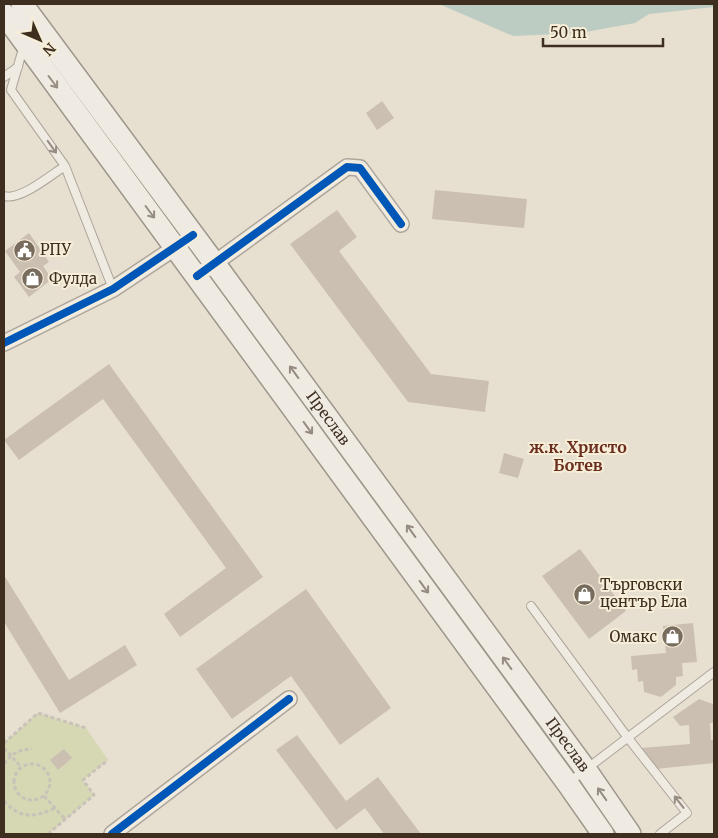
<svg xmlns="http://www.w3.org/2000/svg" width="718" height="838" font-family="Merriweather,serif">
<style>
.green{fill:#d6d7b3}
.water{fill:#bcccc2}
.building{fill:#cbbfb2}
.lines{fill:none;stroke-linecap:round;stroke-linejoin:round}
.service-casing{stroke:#ada599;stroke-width:10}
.minor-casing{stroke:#ada599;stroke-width:18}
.secondary-casing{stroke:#9c958a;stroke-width:24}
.path{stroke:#c8c2b9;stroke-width:3;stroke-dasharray:4 2.5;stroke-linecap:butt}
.service{stroke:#efebe3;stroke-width:8}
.minor{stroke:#efebe3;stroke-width:15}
.secondary{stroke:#efebe3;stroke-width:21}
.cycleway-casing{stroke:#f7eed8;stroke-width:11}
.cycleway{stroke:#0057b8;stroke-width:8}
.oneway{stroke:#968c82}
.labels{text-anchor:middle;stroke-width:4;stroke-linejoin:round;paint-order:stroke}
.poi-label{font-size:15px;fill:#3d2e20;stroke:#f7eed8;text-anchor:start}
.street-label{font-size:15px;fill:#3d2e20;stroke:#f7eed8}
.neighbourhood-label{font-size:16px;font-weight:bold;fill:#6b2e1e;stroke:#f7eed8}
</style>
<rect width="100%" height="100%" fill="#e7e0d1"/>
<path class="green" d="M38 713 86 728 108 760 83 780 94 795 48 834H4V743Z"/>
<path class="water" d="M439 4H714V7L649 14 635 23 580 33 513 36Z"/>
<path class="building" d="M382 101 394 118 377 130 366 113Z
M435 190 527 199 524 228 432 219Z
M337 210 357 237 339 251 431 374 489 381 485 412 408 402 290 244Z
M29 233 49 262 43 266 52 279 29 297 14 277 20 272 5 251Z
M109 364 263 577 180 637 164 614 226 568 103 399 19 460 4 440Z
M504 453 524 459 518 478 499 473Z
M580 549 626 611 589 639 542 576Z
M4 575 69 680 125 645 137 665 60 713 4 622Z
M306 589 391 708 340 745 291 676 232 719 196 669Z
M693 623 697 662 682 663 683 676 676 677V685L661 697 644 692 643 681 638 682 637 669 632 670 631 656 666 653 663 626Z
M699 699 713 704 714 723H710L711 740H714V763L656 769 641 748 690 744 689 725 680 726 673 717Z
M297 735 346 801 378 777 421 834H384L365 808 336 830 276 750Z
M64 749 72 758 58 770 50 760Z"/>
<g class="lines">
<defs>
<path id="service" d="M24 45 11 90 65 166 113 289
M4 77 18 67
M4 196C20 201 51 175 65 166
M531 606 628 738 687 813 660 834
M568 783 714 672"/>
<path id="minor" d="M197 276 347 167 360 168 401 224
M4 343 113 289 182 243
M112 834 289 699"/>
<g id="secondary">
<path id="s1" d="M22 4 215 264 586 770 630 834"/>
<path d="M4 14 568 784 603 834"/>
</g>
</defs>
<use href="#service" class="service-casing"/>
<use href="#minor" class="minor-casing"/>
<use href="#secondary" class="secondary-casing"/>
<path class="path" d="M4 743 38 713 86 728
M4 748 21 767
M4 764C12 753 18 750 32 749
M14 782a18 18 0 1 1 36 0a18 18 0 1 1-36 0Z
M44 796 65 819
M4 801C20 819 34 818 55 808
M48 834 94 795 83 780 108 760"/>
<use href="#service" class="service"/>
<use href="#minor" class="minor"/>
<use href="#secondary" class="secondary"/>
<defs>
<path id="cycleway" d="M197 276 347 167 360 168 401 224
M4 343 113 289 193 235
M112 834 289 699"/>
</defs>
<use href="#cycleway" class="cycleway-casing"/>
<use href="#cycleway" class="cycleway"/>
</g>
<defs><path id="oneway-shaft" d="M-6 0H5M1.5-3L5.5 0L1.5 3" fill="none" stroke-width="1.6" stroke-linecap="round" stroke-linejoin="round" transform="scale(1.25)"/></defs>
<g class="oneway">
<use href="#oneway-shaft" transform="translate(53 82) rotate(53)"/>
<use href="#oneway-shaft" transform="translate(52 147) rotate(55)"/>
<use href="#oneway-shaft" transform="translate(150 212) rotate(53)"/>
<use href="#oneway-shaft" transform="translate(294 372) rotate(-126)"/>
<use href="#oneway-shaft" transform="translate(308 428) rotate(54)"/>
<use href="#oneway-shaft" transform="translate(411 531) rotate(-126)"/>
<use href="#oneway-shaft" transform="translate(424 587) rotate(54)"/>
<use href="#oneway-shaft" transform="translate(507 663) rotate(-126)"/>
<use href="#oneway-shaft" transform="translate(602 794) rotate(-125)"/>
<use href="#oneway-shaft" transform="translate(679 802) rotate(-128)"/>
</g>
<defs>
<symbol id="civic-disc" viewBox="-11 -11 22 22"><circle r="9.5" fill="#786c5e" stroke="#f7eed8"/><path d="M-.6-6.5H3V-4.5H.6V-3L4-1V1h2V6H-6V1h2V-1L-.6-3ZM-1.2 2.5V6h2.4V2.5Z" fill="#fff"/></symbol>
<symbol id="shop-disc" viewBox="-11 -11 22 22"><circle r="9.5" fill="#786c5e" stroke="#f7eed8"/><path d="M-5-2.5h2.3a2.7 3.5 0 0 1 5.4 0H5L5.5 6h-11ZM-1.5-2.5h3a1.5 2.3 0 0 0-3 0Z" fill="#fff"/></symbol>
</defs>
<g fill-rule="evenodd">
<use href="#civic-disc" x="12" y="238" width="25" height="25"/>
<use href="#shop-disc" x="20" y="266" width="25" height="25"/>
<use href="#shop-disc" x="572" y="582" width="25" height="25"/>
<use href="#shop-disc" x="660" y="624" width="25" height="25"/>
</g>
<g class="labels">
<g class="poi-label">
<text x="40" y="255">РПУ</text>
<text x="49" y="284">Фулда</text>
<text x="600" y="590">Търговски<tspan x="600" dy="17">център Ела</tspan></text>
<text x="657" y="642" text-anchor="end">Омакс</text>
</g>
<g class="street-label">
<text dy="5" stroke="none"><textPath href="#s1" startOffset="515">Преслав</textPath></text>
<text dy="5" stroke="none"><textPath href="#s1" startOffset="920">Преслав</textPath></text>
</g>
<g class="neighbourhood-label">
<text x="578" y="453">ж.к. Христо<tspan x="578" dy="18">Ботев</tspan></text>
</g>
</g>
<rect width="718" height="838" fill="none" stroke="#3d2e20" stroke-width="10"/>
<g transform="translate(40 40) rotate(135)" stroke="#f7eed8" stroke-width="4" paint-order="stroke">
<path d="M0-4L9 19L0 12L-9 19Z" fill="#3d2e20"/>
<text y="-8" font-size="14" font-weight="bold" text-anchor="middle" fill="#3d2e20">N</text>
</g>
<path d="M543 38v8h120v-8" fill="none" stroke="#3d2e20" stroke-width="2.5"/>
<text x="550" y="38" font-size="15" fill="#3d2e20" stroke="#f7eed8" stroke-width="4" paint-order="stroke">50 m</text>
</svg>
